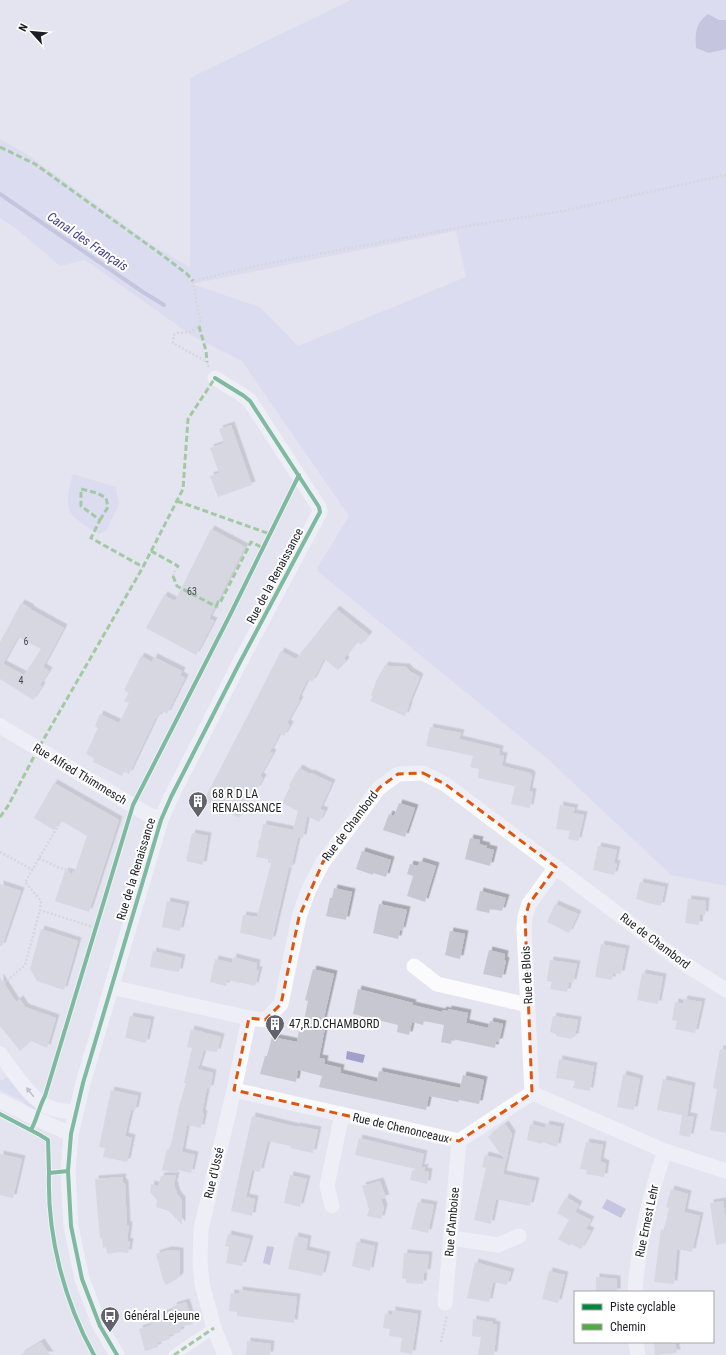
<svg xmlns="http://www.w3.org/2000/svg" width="726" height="1355" font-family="'Roboto Condensed',sans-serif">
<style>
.green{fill:#d2d2ef;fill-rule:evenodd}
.water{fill:#a1a0ca}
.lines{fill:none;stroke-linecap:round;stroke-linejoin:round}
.stream{stroke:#a1a0ca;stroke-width:4}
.building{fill:#c7c7d1;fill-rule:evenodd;filter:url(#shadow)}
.path{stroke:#c5c6ca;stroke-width:2.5;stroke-dasharray:2 2;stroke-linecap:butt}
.pedestrian{stroke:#fbfbfd;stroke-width:11}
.minor{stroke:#fbfbfd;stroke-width:15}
.quiet{stroke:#52aa44;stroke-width:3;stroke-dasharray:6 3;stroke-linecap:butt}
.cycleway-casing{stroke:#fff;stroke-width:6}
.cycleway{stroke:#00873e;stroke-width:4}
.oneway{fill:#98989c}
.marked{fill:none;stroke:#de560d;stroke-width:3;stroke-dasharray:8 5;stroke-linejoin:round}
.labels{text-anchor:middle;stroke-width:4;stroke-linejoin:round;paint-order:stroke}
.number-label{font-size:10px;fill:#484851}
.street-label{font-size:12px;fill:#1e1e26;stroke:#fff}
.poi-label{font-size:12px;fill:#1e1e26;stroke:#fff;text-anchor:start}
.water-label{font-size:13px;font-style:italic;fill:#453f85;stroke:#fff}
</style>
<defs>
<filter id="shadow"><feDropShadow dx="3.5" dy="-3.5" stdDeviation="0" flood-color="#0004"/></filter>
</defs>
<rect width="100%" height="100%" fill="#e4e4f0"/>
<path class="green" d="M351 0H726V886L671 875 549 760 316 570 349 516 242 361 194 337 85 260 60 266 18 230 0 218V139L25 153 155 247 190 267V78ZM456 231 466 277 298 346 260 307 192 284Z
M73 474 116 487 119 505 106 531 99 534C90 528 74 521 69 510 66 502 70 482 73 474Z
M8 1076 32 1105 37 1109 36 1112 28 1108 23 1101 0 1090V1079L2 1081Z"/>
<path class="water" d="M708 14 719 20H726V49L709 53 696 48C695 33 695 24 708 14Z
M347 1051 365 1055 363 1063 346 1059Z
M607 1199 626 1209 621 1218 602 1208Z
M267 1246 274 1247 270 1265 263 1263Z"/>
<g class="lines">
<path class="stream" d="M0 194 143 292 164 305"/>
</g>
<path class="building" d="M231 425 252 485 218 497 210 476 219 473 210 448 224 443 219 429Z
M211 529 245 547 209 619 214 621 196 655 146 628 164 595 175 601Z
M21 603 31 608 30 609 64 628 43 667 49 671 40 685 42 686 33 700 0 679V642ZM18 637 41 649 24 675 3 664Z
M336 609 369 635 361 645 357 642 344 658 346 661 338 670 324 659 312 682 308 679 298 699 300 700 287 723 290 725 284 736 280 733 270 752 273 753 260 776 263 778 257 789 252 787 242 805 245 807 239 818 204 800 281 651 296 659Z
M141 656 152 662 154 657 182 671 180 675 185 678 167 714 162 711 158 718 156 717 129 774 124 771 122 776 93 762 94 758 86 754 98 728 95 726 100 714 119 723 129 703 124 701 129 693 124 690Z
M385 665 390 666 406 667 411 672 420 677 408 706H409L405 716 370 701 373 697 371 696 376 681Z
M430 727 461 733 459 739 500 749 499 755 504 756 502 766 530 773 532 776 529 791 533 792 530 808 511 804 515 786 478 778 479 769 470 767 473 756 426 746Z
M299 768 310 774 311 773 332 783 320 809 325 811 319 822 307 816 303 838 298 837 291 868 289 867 272 940 240 933 243 915 257 917 271 863H268V859L256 857 259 844 258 842 261 836 263 824 293 830 298 811 282 803 290 787 289 785Z
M54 783 119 820 89 912 55 901 65 871 74 874 87 836 60 820 54 830 34 818Z
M399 803 415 808 405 837 383 830 389 814 394 816Z
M560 805 575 808 573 813 584 815 578 841 568 839 570 831 556 829Z
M192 833 208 836 203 865 186 861Z
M470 838 480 840 479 844 487 846 486 848 494 850 490 866 465 859Z
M598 846 617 850 614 863 617 864 614 875 593 870Z
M362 851 391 860 386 877 373 873V875L356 869Z
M420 861 436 866 425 902 407 896 413 876 407 874 410 864 418 866Z
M640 882 665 887 661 906 644 902V901L636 899Z
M0 884 21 891 2 946H0Z
M334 888 352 892 346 920 326 916 330 898H332Z
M480 891 506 898 502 911 490 909 489 913 476 910Z
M688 899 706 901 705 915 700 914 699 925 685 923Z
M167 901 186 905 180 931 162 927Z
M379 904 407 910 402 931 400 930 398 939 373 933Z
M555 904 578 914 569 933 547 922Z
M41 929 78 941 64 990 37 981 30 969Z
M450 931 465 934 460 959 445 955Z
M601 944 626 949 621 974 613 973 612 980 595 977Z
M489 950 505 954 504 960 506 961 502 978 483 974Z
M153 951 182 958 179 972 150 967Z
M233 957 257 963 256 970H259L255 986 227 980 226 986 210 982 215 959 232 963Z
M550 960 577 964 573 983 569 982 567 992 550 989 552 982 547 981Z
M313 969 334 974 323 1022 326 1023 319 1058 325 1059 324 1064 341 1068 340 1073 377 1082 379 1071 460 1088 463 1075 484 1080 479 1104 459 1100 458 1102 429 1096 426 1110 319 1087 322 1076 298 1070 296 1082 260 1074 265 1056H267L272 1037 297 1042 299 1030 302 1031 308 1001 305 1000Z
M642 973 663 977 658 1004 637 1000Z
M0 977 16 1002 20 999 25 1007 56 1018 47 1048 31 1041 20 1051 0 1026Z
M358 989 413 1003 412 1005 442 1012 443 1010 448 1011V1009L468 1013 466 1023 488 1028 490 1021 503 1024 499 1042H496L495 1048 452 1039 451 1044 441 1042 444 1025 424 1021 423 1025 412 1022 409 1035 397 1032 398 1025 353 1014Z
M684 999 702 1002 695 1033 675 1029 677 1021 672 1020 675 1002 683 1004Z
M130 1016 151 1020 146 1043 125 1038Z
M553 1016 578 1020 575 1037H573L572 1039 556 1036V1034L550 1032Z
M191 1029 221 1037 217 1052 204 1050 198 1069 213 1073 210 1089 207 1088 202 1113 204 1114 201 1128 187 1125 182 1152 195 1155 191 1173 178 1170 177 1173 162 1170 167 1149H170L179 1107 186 1083H184L192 1048 187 1047Z
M720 1049 726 1050V1133L710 1130 717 1089 713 1088Z
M559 1059 594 1066 590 1091 573 1088 575 1081 556 1078Z
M623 1074 640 1079 634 1110 617 1107Z
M663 1079 692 1086 687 1116 657 1110Z
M111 1090 138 1096 135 1111 131 1110 125 1136 132 1138 127 1162 103 1157 105 1148 99 1147Z
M682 1115 694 1117 690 1137 679 1135Z
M252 1116 297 1127V1126L318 1130 313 1153 290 1148 291 1146 268 1141 260 1172 252 1170 246 1197 255 1199 252 1216 231 1211Z
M505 1124 512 1134 503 1174 536 1181 530 1206 496 1199 491 1224 474 1220 486 1168 482 1167 485 1155 505 1160 488 1137Z
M530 1124 545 1128 546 1124 561 1127 557 1147 542 1142V1144L527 1140Z
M359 1138 424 1154 421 1168 425 1167 424 1171 429 1172 427 1184 410 1180 412 1171 416 1169 355 1155Z
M586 1142 603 1145 600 1161 606 1164 604 1177 586 1174 587 1170 580 1169Z
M0 1154 22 1159 13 1198 0 1195Z
M176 1175 174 1184 177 1194 182 1200V1225L169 1211 156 1207 157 1200 150 1192 151 1184 158 1186 161 1176Z
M290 1175 307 1179 300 1207 284 1203Z
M123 1177 122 1181 125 1184 127 1225H129L127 1241 130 1242 128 1253 120 1252 107 1254 106 1247 103 1248 102 1239 100 1238 97 1206 95 1179Z
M380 1181 386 1198 381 1199 384 1208 381 1219 367 1216 369 1209 362 1186Z
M671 1189 688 1194 684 1212 700 1216 692 1252 677 1249 674 1284 654 1282 661 1229 664 1230 669 1208 666 1207Z
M566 1197 579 1205 575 1212 591 1220 586 1229 591 1231 581 1249 571 1244 570 1246 558 1239 569 1220 557 1213Z
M723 1201 726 1220V1243L716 1245 710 1203Z
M418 1202 434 1205 428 1233 411 1229Z
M228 1234 250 1239 242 1266 226 1263 229 1247 225 1246Z
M295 1236 308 1239 306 1250 327 1255 322 1276 288 1269Z
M357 1242 375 1246 370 1271 352 1266Z
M168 1250 180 1251V1276L177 1279 166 1285 163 1280 156 1254Z
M404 1253 429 1255 427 1273 424 1272 423 1284 406 1283V1279L402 1278Z
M475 1262 511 1272 507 1285 493 1282 489 1302 467 1298Z
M549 1271 565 1275 558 1303 542 1299Z
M596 1277 617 1279V1292H596Z
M239 1290 297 1297 294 1323 237 1316V1312L229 1311 231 1293 239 1294Z
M186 1302 193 1324 180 1327 181 1332 169 1335 170 1339 157 1343 158 1347 145 1351 139 1329 152 1325 150 1321 163 1317 162 1314 174 1310 173 1306Z
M392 1310 418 1314 412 1354 400 1352 402 1338 389 1336 390 1329 383 1328 385 1314 392 1315Z
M473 1319 493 1322 492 1324 497 1325 494 1355H478L481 1337 472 1336Z
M247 1341 271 1344 270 1355H246Z
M41 1342 50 1355H20Z
M654 1342H675L677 1353 655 1355Z"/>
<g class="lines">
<path class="path" d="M209 367 207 362 173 343 174 335 177 333 191 332 199 326 201 320 198 311 193 281 260 265 473 225 558 212 726 175
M173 576 175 570
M217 607 221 610
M61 821 25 882 41 901 40 910 96 928
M0 852 33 870
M39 858 57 867 74 872
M4 983 25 965 40 910
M441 1342 447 1315"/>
<path class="pedestrian" d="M174 1355 214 1328"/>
<path class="minor" d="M0 726 147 814 161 820
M414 966 437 984 528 1005
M111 987 249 1018 265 1020 281 1004 299 917 308 891 323 862 379 788 398 774 423 773 445 784 683 963 726 990
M0 1054C12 1070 32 1102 51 1108 59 1111 68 1111 76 1113
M234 1090 459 1141 532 1093 665 1151 726 1171
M532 1093 524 929 525 917 529 904 556 867
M0 1101 37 1119 71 1134
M332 1206 327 1186 342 1114
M451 1238 498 1245 519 1236
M635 1292C638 1243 649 1197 665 1151
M445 1303 459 1141
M636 1342 638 1355
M117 1355 100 1326 82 1279 71 1226 68 1171 71 1134 83 1083 161 820 171 797 239 664 320 512 319 507 250 401 244 396 215 378
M225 1355 214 1328 202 1284 200 1262 201 1229 234 1090 249 1018"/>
<path class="quiet" d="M0 147 35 164 158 252 187 274 193 281
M199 326 206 351 207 362
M177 501 270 534
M100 520 108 507 106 498 97 493 81 489V506L100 520 91 538 143 567
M151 551 178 566 175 570
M173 576 177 586 217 607
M216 607 218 602 220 603 251 542 263 548
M0 817 8 806 38 749 143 567 183 489 188 419 215 378
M174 1355 214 1328"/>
<defs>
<path id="cycleway" d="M0 1114 40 1135 48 1140 49 1173 68 1171
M31 1130C37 1119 39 1107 45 1096L133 805 230 615 299 475
M49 1173C47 1235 64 1301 94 1355
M117 1355 100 1326 82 1279 71 1226 68 1171 71 1134 83 1083 161 820 171 797 239 664 320 512 319 507 250 401 244 396 215 378"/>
</defs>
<use href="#cycleway" class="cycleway-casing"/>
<use href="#cycleway" class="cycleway"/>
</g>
<defs><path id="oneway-solid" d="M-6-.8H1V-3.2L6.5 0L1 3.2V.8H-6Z"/></defs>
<use class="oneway" href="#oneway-solid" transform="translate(30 1092) rotate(-129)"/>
<path d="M0 0H726V1355H0ZM423 773 445 784 556 867 529 904 525 917 532 1093 459 1141 234 1090 249 1018 265 1020 281 1004 299 917 323 862 379 788 398 774Z" fill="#e4e4f0" fill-opacity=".55" fill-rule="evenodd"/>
<path class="marked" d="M423 773 445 784 556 867 529 904 525 917 532 1093 459 1141 234 1090 249 1018 265 1020 281 1004 299 917 323 862 379 788 398 774Z"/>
<defs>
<symbol id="building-pin" viewBox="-11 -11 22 30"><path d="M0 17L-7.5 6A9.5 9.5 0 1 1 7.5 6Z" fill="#63636d" stroke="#fff"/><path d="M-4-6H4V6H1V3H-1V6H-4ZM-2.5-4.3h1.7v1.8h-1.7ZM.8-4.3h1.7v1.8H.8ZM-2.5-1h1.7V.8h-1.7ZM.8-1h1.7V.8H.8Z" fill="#fff"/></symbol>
<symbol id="bus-pin" viewBox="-11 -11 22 30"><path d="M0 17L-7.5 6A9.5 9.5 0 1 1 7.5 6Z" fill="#63636d" stroke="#fff"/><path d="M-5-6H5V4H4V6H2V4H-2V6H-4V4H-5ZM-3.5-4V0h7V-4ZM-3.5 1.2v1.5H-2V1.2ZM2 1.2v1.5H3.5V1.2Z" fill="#fff"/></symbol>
</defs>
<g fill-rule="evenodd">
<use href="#building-pin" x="187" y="790" width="22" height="30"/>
<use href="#building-pin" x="264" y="1013" width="22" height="30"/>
<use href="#bus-pin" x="99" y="1305" width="22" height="30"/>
</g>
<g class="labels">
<g class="number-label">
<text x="192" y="595">63</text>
<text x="26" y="645">6</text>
<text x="21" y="684">4</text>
</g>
<g class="street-label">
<text transform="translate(275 576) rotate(-62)" y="4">Rue de la Renaissance</text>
<text transform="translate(80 774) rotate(31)" y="4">Rue Alfred Thimmesch</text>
<text transform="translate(350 826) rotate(-53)" y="4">Rue de Chambord</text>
<text transform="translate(136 869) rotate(-73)" y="4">Rue de la Renaissance</text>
<text transform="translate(655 941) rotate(37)" y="4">Rue de Chambord</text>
<text transform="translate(527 975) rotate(-93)" y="4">Rue de Blois</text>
<text transform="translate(401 1128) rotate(13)" y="4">Rue de Chenonceaux</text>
<text transform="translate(214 1173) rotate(-77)" y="4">Rue d'Ussé</text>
<text transform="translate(647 1221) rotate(-78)" y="4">Rue Ernest Lehr</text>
<text transform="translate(452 1222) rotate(-85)" y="4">Rue d'Amboise</text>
</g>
<g class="poi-label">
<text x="212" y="798">68 R D LA<tspan x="212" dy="14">RENAISSANCE</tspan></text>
<text x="289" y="1028">47,R.D.CHAMBORD</text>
<text x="124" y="1320">Général Lejeune</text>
</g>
<g class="water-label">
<text transform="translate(88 241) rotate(34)" y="5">Canal des Français</text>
</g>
</g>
<rect x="574" y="1291" width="140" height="52" fill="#ffffff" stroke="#a5a5a8"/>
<rect x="582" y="1304" width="20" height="6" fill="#00873e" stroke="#a5a5a8"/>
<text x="610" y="1311" font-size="12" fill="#1e1e26">Piste cyclable</text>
<rect x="582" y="1324" width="20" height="6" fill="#52aa44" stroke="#a5a5a8"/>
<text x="610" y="1331" font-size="12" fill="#1e1e26">Chemin</text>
<g transform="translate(32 32) rotate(297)" stroke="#ffffff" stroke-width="3" paint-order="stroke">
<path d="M0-3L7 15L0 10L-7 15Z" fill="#1e1e26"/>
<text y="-6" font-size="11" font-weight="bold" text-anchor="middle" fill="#1e1e26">N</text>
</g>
</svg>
